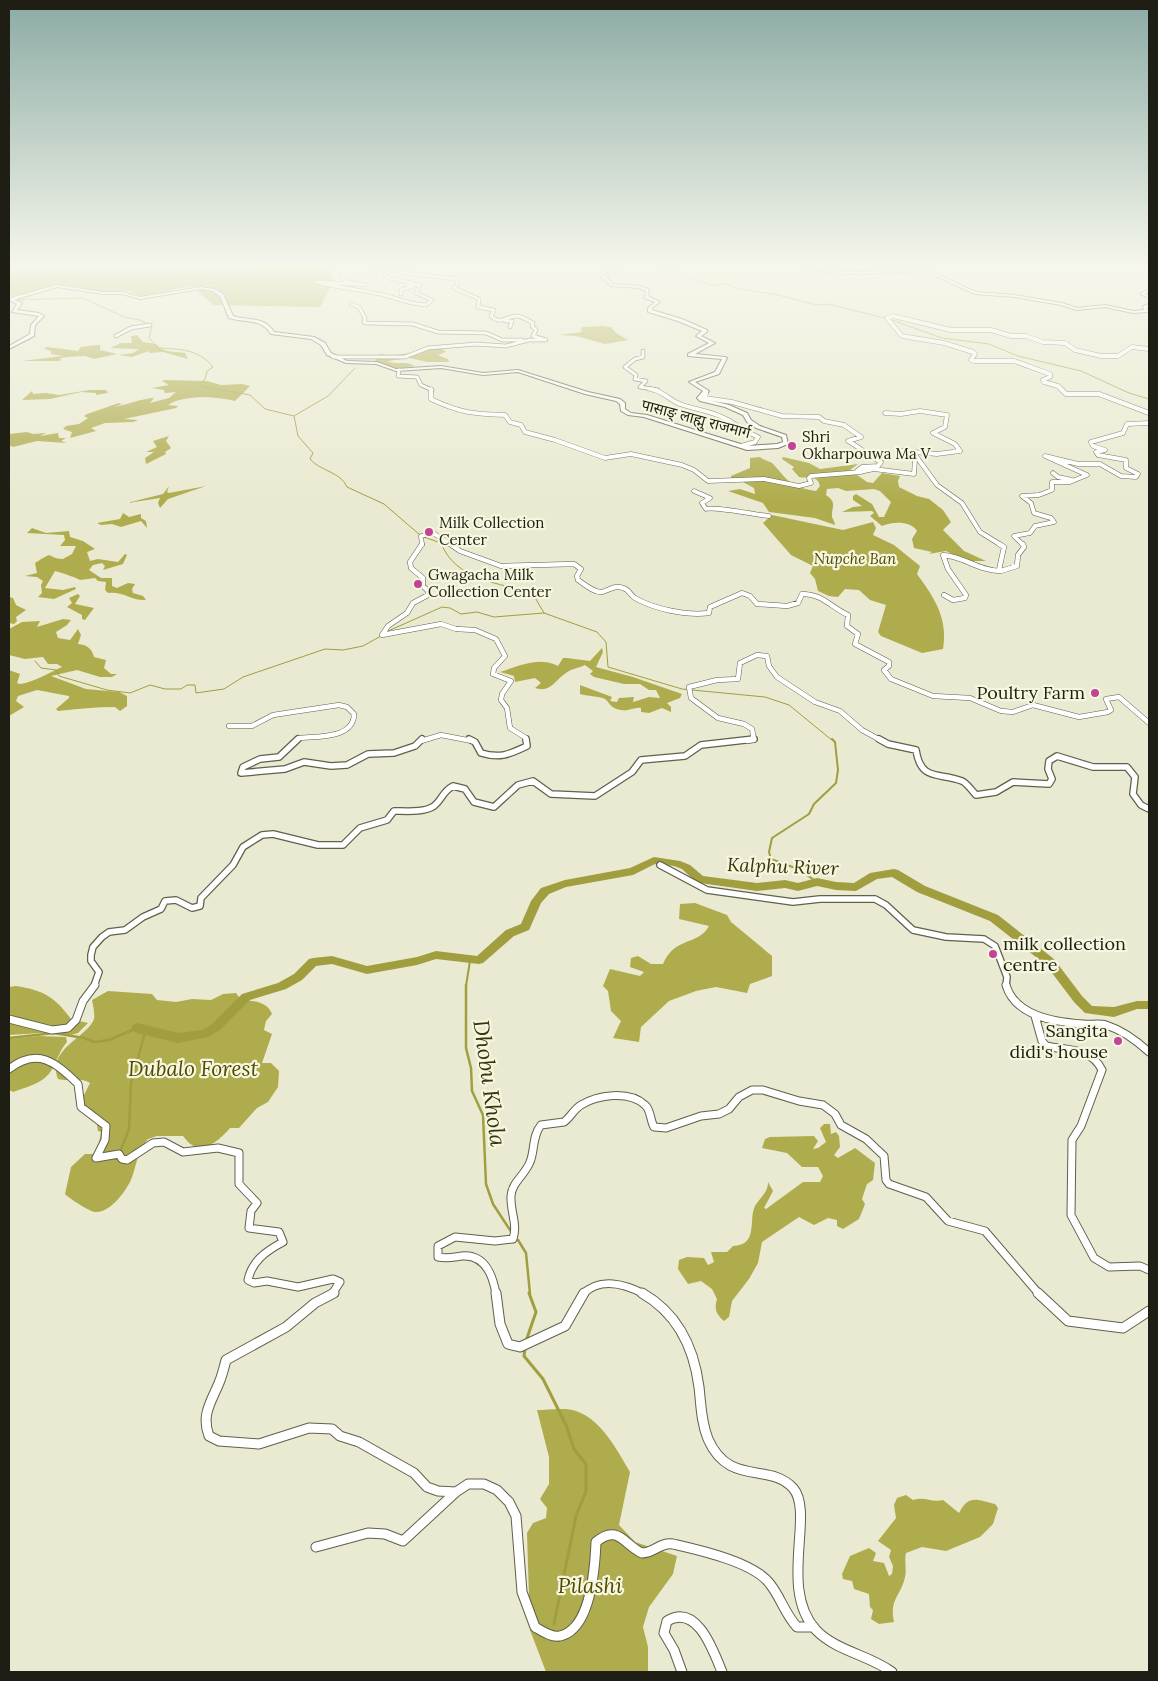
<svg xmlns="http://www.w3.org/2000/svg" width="1158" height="1681" font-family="Lora,'Noto Sans Devanagari',serif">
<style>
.forest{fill:#afac4d}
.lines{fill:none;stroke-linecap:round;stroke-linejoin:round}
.stream-far3{stroke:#a19e3f;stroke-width:1}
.stream-far2{stroke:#a19e3f;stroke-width:2}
.stream-far1{stroke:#a19e3f;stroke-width:2.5}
.stream{stroke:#a19e3f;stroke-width:3}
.river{fill:#a19e3f;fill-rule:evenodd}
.minor-far5-casing{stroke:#60604b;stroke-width:4.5}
.minor-far4-casing{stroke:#60604b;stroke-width:5}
.minor-far3-casing{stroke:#60604b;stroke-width:5.5}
.minor-far2-casing{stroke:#60604b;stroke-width:8}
.minor-far1-casing{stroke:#60604b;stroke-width:9}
.minor-casing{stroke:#60604b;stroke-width:11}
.tertiary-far1-casing{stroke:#60604b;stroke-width:5}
.tertiary-casing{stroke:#60604b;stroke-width:5.5}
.primary-casing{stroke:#60604b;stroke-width:2}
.minor-far5{stroke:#fff;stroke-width:3}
.minor-far4{stroke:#fff;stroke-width:4}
.minor-far3{stroke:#fff;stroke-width:4.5}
.minor-far2{stroke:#fff;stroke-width:5.5}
.minor-far1{stroke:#fff;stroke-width:7}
.minor{stroke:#fff;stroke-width:9}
.tertiary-far1{stroke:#fff;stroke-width:4}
.tertiary{stroke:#fff;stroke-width:4.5}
.primary{fill:#fff;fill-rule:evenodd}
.poi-dot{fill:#c04596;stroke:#f7f7df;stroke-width:2}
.labels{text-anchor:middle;stroke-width:4.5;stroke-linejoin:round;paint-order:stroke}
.far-street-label{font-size:15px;fill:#1e1e15;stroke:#f7f7df}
.far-poi-label{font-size:15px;fill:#1e1e15;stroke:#f7f7df;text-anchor:start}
.far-park-label{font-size:15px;font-style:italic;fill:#4e4b00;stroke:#f7f7df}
.poi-label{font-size:18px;fill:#1e1e15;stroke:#f7f7df;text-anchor:end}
.water-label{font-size:19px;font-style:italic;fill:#37360d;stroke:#f7f7df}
.near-park-label{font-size:21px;font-style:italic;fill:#4e4b00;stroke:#f7f7df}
.near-water-label{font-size:22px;font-style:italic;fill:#37360d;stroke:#f7f7df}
</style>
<rect width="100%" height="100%" fill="#eaead2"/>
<path class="forest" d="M9 266H328L334 280 320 307 214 305 192 286 140 296 129 291 108 292 61 285 9 296Z
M602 326 611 327 616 333 628 340 605 344 576 336 559 335 582 332 581 328 583 327Z
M137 335 143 342 156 344C163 353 174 351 185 353L188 359 163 352 149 353V351L132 357 119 355 133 353 139 349 110 348 121 343H132L131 336Z
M98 345H100V350L117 354 94 359 85 356 67 357 61 358 60 361H22L63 356 51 354V351L44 349 47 347 78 351 81 347Z
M441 348 446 352 438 355 448 359 449 362H427L410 358 388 361C397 366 405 360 415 366L394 369 374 362 380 354C401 358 419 349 441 348Z
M164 380 207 381 221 385 242 384 250 386 235 401C218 397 185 394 168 405L178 406 176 408 124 419 138 420 133 422 105 423 91 428 96 431 70 438 72 432 63 429 66 426 79 424 88 418 84 416 87 414 119 403 122 404 114 407C126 405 144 398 154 398L150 403 169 398 176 392 165 393 164 390 152 388 169 385 162 381Z
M90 390H106L108 393 96 395V393L81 392 50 399 22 400 32 391 33 394 46 393 59 395Z
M27 432 33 434 46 433 40 436 58 433 59 438H66L61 441 67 443 37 441 13 447 9 445V434Z
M169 436 166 441 171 448 165 452 166 454 146 464 145 458 154 452H146L157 447 153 441Z
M760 457C764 461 771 461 774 465 789 482 791 487 816 491L820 486C817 474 808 479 799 477L792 469 794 467 782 459 783 457 809 463 820 469 858 464 850 470 867 482 873 483 882 473 900 476 898 481 899 487 917 496 929 499 943 510 951 522 943 530 964 551 986 561H966L946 551 929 554 932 552 914 548 912 539 917 531C910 520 891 522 882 526L870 516 874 513 872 511 842 512 853 507 862 506 853 500V496L856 494 872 504 879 517H884L891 502 880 491 874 489 846 491 838 488 827 489 826 495C838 503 831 507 832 517 833 520 835 522 835 525L815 518 769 512 763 503 728 491 740 489 755 494 754 488 743 482 731 479V476L750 468V458Z
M169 486 167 492 169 493 206 486 168 499 160 508 158 503 160 498 127 503 163 494Z
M123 513 129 517 141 514V518L146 521 147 528 141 521 121 527 112 524 101 525 97 523 120 519Z
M772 515 843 530 873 522 876 528 873 535 894 545 920 566 917 574C935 599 948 618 943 649L922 653 881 636 878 632 886 605 870 600 859 590 845 589 838 597 829 596 818 591 815 579 810 573 813 566 791 555 763 523Z
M32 528 46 533 69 531 70 537 83 541 95 549 87 552 90 561 98 559 118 562 125 554 127 555 123 564 103 570 105 566 102 563 93 565 89 570 101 578H112V586L117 588 128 583 135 584 132 589 133 593 143 596 146 600C131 601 124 591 108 593L105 590 106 582 98 581 95 578 80 580C72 576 65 574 55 571L45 588 63 590 75 587 76 589 54 599 38 597 42 593 41 585 43 581 37 577 25 576 37 573 35 563C57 549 44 558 63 559L72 554 76 546H60L65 540 64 535 27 533Z
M78 594 80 596 75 604 94 608 85 620 82 619V615L67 607 72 603 69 598Z
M9 597 13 598 16 605 26 610 16 617 17 621 14 624 9 623Z
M63 619 71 620 67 625 56 632 58 638 70 640 78 629 81 635 78 644C88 645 92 649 94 657L106 660 104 668 111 674H117L112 677H100L77 670 51 676 86 689 119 692 127 696V706L120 711 115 707C96 707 77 709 58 711L56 709 69 698V696L37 690 18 696 16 701 24 707 9 716V670L20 674 17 683 20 684C35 682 48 673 62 667L57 664H48L43 657 25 659 9 655V629L22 622 40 621 37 627Z
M602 648 603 652 596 667 633 677 682 694 680 698 667 703 671 707V712L662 708 649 713 641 712V708C634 707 628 712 621 710 610 708 611 704 605 699 599 696 587 696 580 694V685L612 697 610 701 617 702 619 698 634 697 633 702 649 697 660 698 656 690H649L640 684H624L594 677 590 674 593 671 585 665C579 668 570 669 566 673 554 681 551 693 535 688L541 683 535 678 515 682 514 676 500 672C519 666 539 656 558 666L563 658H567L590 661Z
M695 903 727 915 731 922 772 956V976L750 984 747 993 716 987 696 991 669 1001 641 1027 639 1042 613 1038 621 1021 611 1011 608 991 603 986 610 969 640 976 644 972 630 967 631 958 638 956 651 964H663C675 936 698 946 709 926L679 919 680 904Z
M16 986C43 990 55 997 71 1019L88 1023 78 1033 71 1035 40 1033 9 1035V987Z
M108 991 152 994 157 1000 176 1002 192 999 211 1000 223 994 236 993 241 1000C253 1001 267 1001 272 1014L266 1021 264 1030 272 1034 262 1063H271L279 1071 278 1087 268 1102 257 1108 239 1128H230C222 1137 206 1154 192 1145 188 1143 186 1139 183 1136H157L148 1139C136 1152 137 1167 130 1182 124 1193 110 1213 95 1212 89 1211 70 1199 65 1194L71 1167 85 1154H94L98 1148 101 1132 98 1131 96 1119 81 1101 90 1083C80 1077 69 1082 58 1079 46 1049 87 1038 94 1019 95 1014 93 1005 92 1000Z
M39 1036 66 1037 67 1042C60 1050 58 1058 53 1067 47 1082 28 1087 13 1092L9 1090V1039Z
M824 1124H830L831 1134 836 1132 839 1136 840 1147 834 1155 838 1158 855 1148 875 1163 873 1180 867 1184 862 1199 865 1204 859 1219 843 1229 837 1226V1220L828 1218 814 1225 799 1217 762 1242 758 1263 749 1279 732 1301 729 1317 724 1321C716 1314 714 1309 717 1299L712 1289 701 1281 688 1284 678 1269 679 1260 687 1257 704 1258 708 1265 714 1262 711 1252H727L733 1246C759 1245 748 1220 755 1206 760 1197 768 1193 768 1182L773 1191 764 1208 766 1209 803 1182H820L823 1176 818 1167H802L787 1153 762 1148 765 1139 770 1137 814 1136 818 1141 813 1149 818 1148 826 1142 820 1128Z
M537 1410C548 1410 566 1407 576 1411 602 1420 617 1450 630 1472L619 1525 635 1542 677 1556 673 1574 649 1607 643 1627 648 1647V1672H546L530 1630 527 1533 533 1523 546 1518 547 1508 540 1499 549 1484V1457Z
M906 1495 913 1500C926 1496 931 1503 943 1500L959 1513C969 1494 977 1500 995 1504L998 1508 993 1524 980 1537 946 1551 922 1547 906 1553C904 1561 907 1570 905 1577 901 1596 889 1599 894 1622L879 1624 871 1619 873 1610 870 1607 869 1594 854 1589 852 1581 843 1579 842 1574 850 1556 869 1548 876 1553 873 1561 884 1563 889 1576 892 1574 893 1566 889 1557 891 1550 878 1541 896 1518 894 1505 897 1498Z"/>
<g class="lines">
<path class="stream-far3" d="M655 266 712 285 726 284 738 289 774 294 817 305 827 304 889 319 942 338 989 344 1018 356 1081 371 1129 393 1149 399
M9 300 83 298 124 317 140 320 152 326 149 338 158 348C179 349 199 349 213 367L207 371 205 379 199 384 203 387 250 395 265 409 294 416 298 436 313 453 310 459C320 471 341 472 347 487L384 504 420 535
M294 416 328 396 355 368
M424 537 441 543C456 581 499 582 533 594L544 613 597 632 606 642 608 667 682 689 765 697 789 705 833 741
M386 632 442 607 450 608 461 614 477 612 494 617 544 613
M35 661 41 668 56 670 59 676 107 690 130 693 150 685 165 689H181L187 685H195L196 693 224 689 243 677 325 649 343 650 363 646 381 636"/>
<path class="stream-far2" d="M817 882 798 869 771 859 769 852 772 838 809 814 814 804 836 783 838 770 835 742 832 739
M466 986 470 961"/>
<path class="stream-far1" d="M466 985V1048L471 1068 472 1091 483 1115 486 1184 493 1204 512 1233
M9 1038 54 1033 84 1038 94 1042 109 1040 137 1028
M120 1152 129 1129 131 1083 146 1029
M518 1240 526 1253 530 1294"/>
<path class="stream" d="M526 1341 536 1312 529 1293
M525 1348 524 1356 543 1379 566 1425 574 1449 586 1464V1491L576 1516 554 1624"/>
<path class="river" d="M654 857 680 861 690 865 703 876 757 883 785 880 798 883 817 878 836 882 854 883 870 873 894 869 898 870 925 886 998 915 1054 959 1082 996 1092 1006 1114 1007 1137 1001H1149V1009H1137L1114 1017 1085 1013 1074 1002 1046 965 990 921 917 892 892 877 877 879 856 891 836 890 817 886 798 891 785 888 757 891 700 883 696 882 682 869 674 866 655 864 633 875 566 887 549 894 541 903 529 930 514 936 483 963 479 964 436 959 417 965 367 974 332 964 316 966 302 980 286 989 250 1000 220 1030 208 1037 178 1043 137 1033 133 1031 131 1028 133 1025 137 1023 178 1033 202 1030 212 1024 242 994 278 983 294 974 309 959 313 958 332 956 367 966 417 957 436 951 477 956 506 930 521 924 531 901 541 888 565 880 630 868Z"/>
<defs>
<path id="minor-far5" d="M341 276 347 282 366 285 317 282C339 288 362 290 384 295 399 299 410 304 426 305L432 300 416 293 420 285 389 278 385 275 388 272 376 268 378 266
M401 294V290L413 286 408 285
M351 304 359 307 365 318 364 322 367 323 413 324 438 332 486 333 502 340H522
M505 321H512L510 327
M116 336 131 328 150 325
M643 351V357L635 359 625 367 636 375 635 379 646 381 640 387 658 390
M333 357H405L428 348 476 344 506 346 529 340H546L533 336 536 330 532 326 533 323C529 321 523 317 518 316 507 315 501 326 491 316L494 310 478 307 479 299 454 288 457 285V279L404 273 384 266
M399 370 398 376 417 377 421 385 432 390"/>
<path id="minor-far4" d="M431 389V399C460 413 474 414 505 415L510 422 521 425 525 432 555 440 605 458 631 454 682 465 694 470 708 481 764 479 799 486 811 483 809 478 811 476 861 472
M650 389C664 391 670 401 680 404 696 410 713 411 728 420 738 426 747 432 758 437L755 442 741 446
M706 393 705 398 732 402 782 416 819 417 824 421 844 425 861 437 848 441C861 448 868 456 881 462L878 466 862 467 857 471 859 472 874 469 914 474 915 459 912 456H916L937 485 962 503 980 532 1001 545
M885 413 901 414 920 411 947 415 945 427 933 433 955 444 960 451 937 454 902 451 913 455
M1053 473 1058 477 1072 480
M694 491 710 498 702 503 706 509C714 506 756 515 769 516
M422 545 421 536 433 533 452 545
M1023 545 1014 536 1030 533 1035 526 1054 522 1051 518 1034 513 1031 503 1022 496 1039 495 1052 490V482H1070L1087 475 1045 456 1078 464H1100L1121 476 1136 477 1138 474 1126 468V460L1098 455 1096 452 1105 450 1093 446 1091 442 1123 433 1127 424 1149 423"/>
<path id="minor-far3" d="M422 544 410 562 411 568 423 578V586L428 591V595L413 603 407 613 388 626 382 635 441 624 456 629 475 630 496 639 505 656 494 668 493 674 511 681 502 694 501 700 507 708 510 728 526 738V741
M450 544 460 551 501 566 574 564 581 569 577 576 578 580C584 584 594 593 602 592 610 590 614 585 623 588 629 589 630 595 635 598 654 609 687 616 709 613L710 607 742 593 750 596 757 604 787 606 798 603 802 594C821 593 832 608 848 615L847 626 858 634 855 644 889 662V666L884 670 891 679 933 696 970 698 1001 711 1013 712 1033 705 1079 717 1108 712 1111 710 1106 699 1119 697 1149 723
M999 544 1004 547 999 570 1001 571 1017 566 1018 555 1024 547 1023 544
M944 595 953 600 965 598 966 595 948 569 943 555C963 556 979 571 1000 571
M229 726H252L273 715 339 705 347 707 354 714C354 739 317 736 299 738L296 741
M421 741 441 735 472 741
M747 741 754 740 752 729 744 724 718 718 691 698 689 687 717 680 738 679 740 663 757 655 767 656 769 666 777 677 815 702 840 711 862 730 882 741"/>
<path id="minor-far2" d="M298 739 279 757 260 759 243 767 241 773 285 769 304 762 331 766 347 765 368 754 394 753 415 746 422 739
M469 739 475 742 481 753C500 759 510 754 527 746L526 739
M879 739 888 744 916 750C921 782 939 772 962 781 967 783 972 791 976 795L996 792 1013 782 1049 784 1052 779 1048 769 1049 761 1057 756 1093 767H1127L1135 777 1133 794 1141 805 1149 809
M660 865 707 890 793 902 820 899H875L886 905 913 930 946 937 984 939 995 946 1007 977 1006 986
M94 986 99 972 91 961V955L93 947 102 937 109 932 125 930 143 917 161 909 165 901 176 900 192 908 200 906 201 898 233 865 243 847 262 835 273 834 318 845H343L360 828 387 820 394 811C405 811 424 813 434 806 442 800 442 792 453 786L465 789 474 802 494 807 518 785 533 781 551 794 595 796 632 772 641 760 685 756 701 745 754 739"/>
<path id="minor-far1" d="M1006 985C1015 1016 1054 1022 1083 1024 1090 1025 1099 1023 1106 1025 1122 1030 1137 1041 1149 1052
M1035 1016 1042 1041 1046 1046C1068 1051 1091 1047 1102 1070L1081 1126 1072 1140 1071 1215 1094 1258 1109 1267 1140 1266 1149 1270
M9 1019 52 1030 68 1028 76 1020 83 1001 95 985
M9 1069C38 1047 55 1062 78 1084L81 1107 106 1126 105 1140 96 1158 119 1154 122 1159 127 1160 153 1143 164 1142 183 1152 218 1148 239 1153V1184L257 1203 251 1211 249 1228 279 1232 283 1242C266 1251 252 1261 248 1280L254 1283 267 1281 298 1287 333 1279 340 1282 332 1294
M496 1294C493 1276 485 1254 462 1256 454 1257 447 1259 438 1257V1246L455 1237 495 1241 513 1239C518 1224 510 1211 511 1196 512 1182 525 1175 530 1162 535 1150 532 1136 541 1125L564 1122C571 1117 573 1110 581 1105 597 1095 629 1090 645 1105 651 1110 650 1120 654 1127L666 1128 701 1116 719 1114 729 1109 739 1097 752 1090H763L799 1101 823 1105 835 1114 841 1125 866 1139 884 1156 886 1180 889 1184 926 1197 948 1221 985 1231 1039 1294
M583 1294C600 1277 625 1284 644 1294"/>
<path id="minor" d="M334 1293 315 1303 286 1327 226 1360C224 1368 222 1376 219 1383 211 1402 201 1415 209 1436L219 1441 259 1444 309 1428 332 1429 340 1436 359 1442 414 1473 427 1487 438 1491 456 1492 468 1484H484L497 1490 509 1502 516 1516 522 1592 535 1627C542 1631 552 1638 560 1636 591 1629 595 1567 596 1542 618 1523 625 1546 642 1553 654 1553 660 1542 673 1544 699 1550 754 1562 770 1584 781 1598 785 1614 797 1627H813
M496 1293 500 1324 508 1344 520 1347 565 1326 584 1293
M642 1293C677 1313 694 1348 699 1387 701 1404 701 1422 708 1439 729 1487 769 1462 793 1488 815 1513 778 1589 816 1630 836 1651 869 1655 892 1672
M1038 1293 1068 1321 1123 1328 1149 1311
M316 1547 368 1533 385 1534 403 1541 456 1492
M682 1672 674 1650 664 1633 667 1621C697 1603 713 1650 722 1672"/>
<path id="tertiary-far1" d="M1062 390 1058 386 1044 382 1043 380 1050 377V374L1014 361H974L971 360 975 354 973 352 944 343 902 336 887 318 893 316 951 330H991L1011 336H1026L1043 342 1065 343 1075 350 1101 356H1118L1132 347 1149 349"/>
<path id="tertiary" d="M1061 389 1066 394H1099L1149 413"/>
<path id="primary" d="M603 266H607L616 272 606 277 613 284 640 286 649 289 648 296 660 302 652 308V310L682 319 707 330V332L701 336 715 343 695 354 725 357 727 358 719 374 695 382 709 391 703 398 704 399 729 405 747 413 751 420 760 426 786 435 788 444 778 448 747 450 644 417 628 415 621 411 620 404 616 401 585 394 518 372 483 375 441 368 396 371 376 364 346 363 327 355 321 345 311 339 271 334C261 318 246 323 229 318L220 296 212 291 201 289 140 299 122 294H103L57 287 17 299 15 300 22 303 17 310 39 313 44 316 35 325 34 336 9 349V346L30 334 31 325 39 316 12 312 17 304 9 300 13 297 57 285 103 292H122L140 297 201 287 214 289 223 294 233 316C249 321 264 316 274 332L314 337 325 343 331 353 347 361 377 362 396 369 441 366 483 373 518 370 588 392 620 399 625 403V409L631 413 647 415 747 446 777 444 783 442 782 437 756 428 747 422 743 415 725 407 700 401 697 398 703 391 689 382 715 372 722 359 688 356V354L709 343 696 336 702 331 678 321 648 312V308L655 302 644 298 646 291 639 288 611 286 601 277 611 272Z
M798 266H804L833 271 860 272 926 269 976 292 1015 295 1062 303 1077 308 1105 305 1133 311 1144 310 1143 306 1149 304V307L1147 308 1148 312 1133 313 1105 307 1077 310 1061 305 1015 297 975 294 925 271 860 274 833 273Z
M1149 289V292L1145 294 1149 296V298L1140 294Z"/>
</defs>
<use href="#minor-far5" class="minor-far5-casing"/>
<use href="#minor-far4" class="minor-far4-casing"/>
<use href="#minor-far3" class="minor-far3-casing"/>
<use href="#minor-far2" class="minor-far2-casing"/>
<use href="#minor-far1" class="minor-far1-casing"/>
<use href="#minor" class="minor-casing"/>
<use href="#tertiary-far1" class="tertiary-far1-casing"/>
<use href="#tertiary" class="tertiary-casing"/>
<use href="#primary" class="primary-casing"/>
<use href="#minor-far5" class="minor-far5"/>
<use href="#minor-far4" class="minor-far4"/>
<use href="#minor-far3" class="minor-far3"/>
<use href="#minor-far2" class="minor-far2"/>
<use href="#minor-far1" class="minor-far1"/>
<use href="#minor" class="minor"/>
<use href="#tertiary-far1" class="tertiary-far1"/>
<use href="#tertiary" class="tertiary"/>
<use href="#primary" class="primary"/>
</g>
<linearGradient id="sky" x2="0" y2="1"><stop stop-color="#8baba4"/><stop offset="0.53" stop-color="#f6f6eb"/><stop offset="1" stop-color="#f6f6eb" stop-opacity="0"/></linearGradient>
<rect width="1158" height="501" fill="url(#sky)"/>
<g class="poi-dot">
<circle cx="792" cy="446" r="5"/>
<circle cx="429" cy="532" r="5"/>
<circle cx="418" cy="584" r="5"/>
<circle cx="1095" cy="693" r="5"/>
<circle cx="993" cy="954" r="5"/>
<circle cx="1118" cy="1041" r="5"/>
</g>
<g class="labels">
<g class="far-street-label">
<text transform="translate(696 419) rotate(15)" y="5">पासाङ् लाह्मु राजमार्ग</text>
</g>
<g class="far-poi-label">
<text x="802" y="442">Shri<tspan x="802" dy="17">Okharpouwa Ma V</tspan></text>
<text x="439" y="528">Milk Collection<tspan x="439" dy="17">Center</tspan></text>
<text x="428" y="580">Gwagacha Milk<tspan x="428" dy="17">Collection Center</tspan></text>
</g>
<g class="far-park-label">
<text x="855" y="564">Nupche Ban</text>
</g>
<g class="poi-label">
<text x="1085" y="699">Poultry Farm</text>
<text x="1003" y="950" text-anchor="start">milk collection<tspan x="1003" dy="21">centre</tspan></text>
<text x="1108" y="1037">Sangita<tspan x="1108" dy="21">didi's house</tspan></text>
</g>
<g class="water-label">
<text transform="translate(783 866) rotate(2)" y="7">Kalphu River</text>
</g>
<g class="near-park-label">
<text x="193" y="1076">Dubalo Forest</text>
<text x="590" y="1593">Pilashi</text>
</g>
<g class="near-water-label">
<text transform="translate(490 1083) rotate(82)" y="8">Dhobu Khola</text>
</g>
</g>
<rect width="1158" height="1681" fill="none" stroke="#1e1e15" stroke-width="20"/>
</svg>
